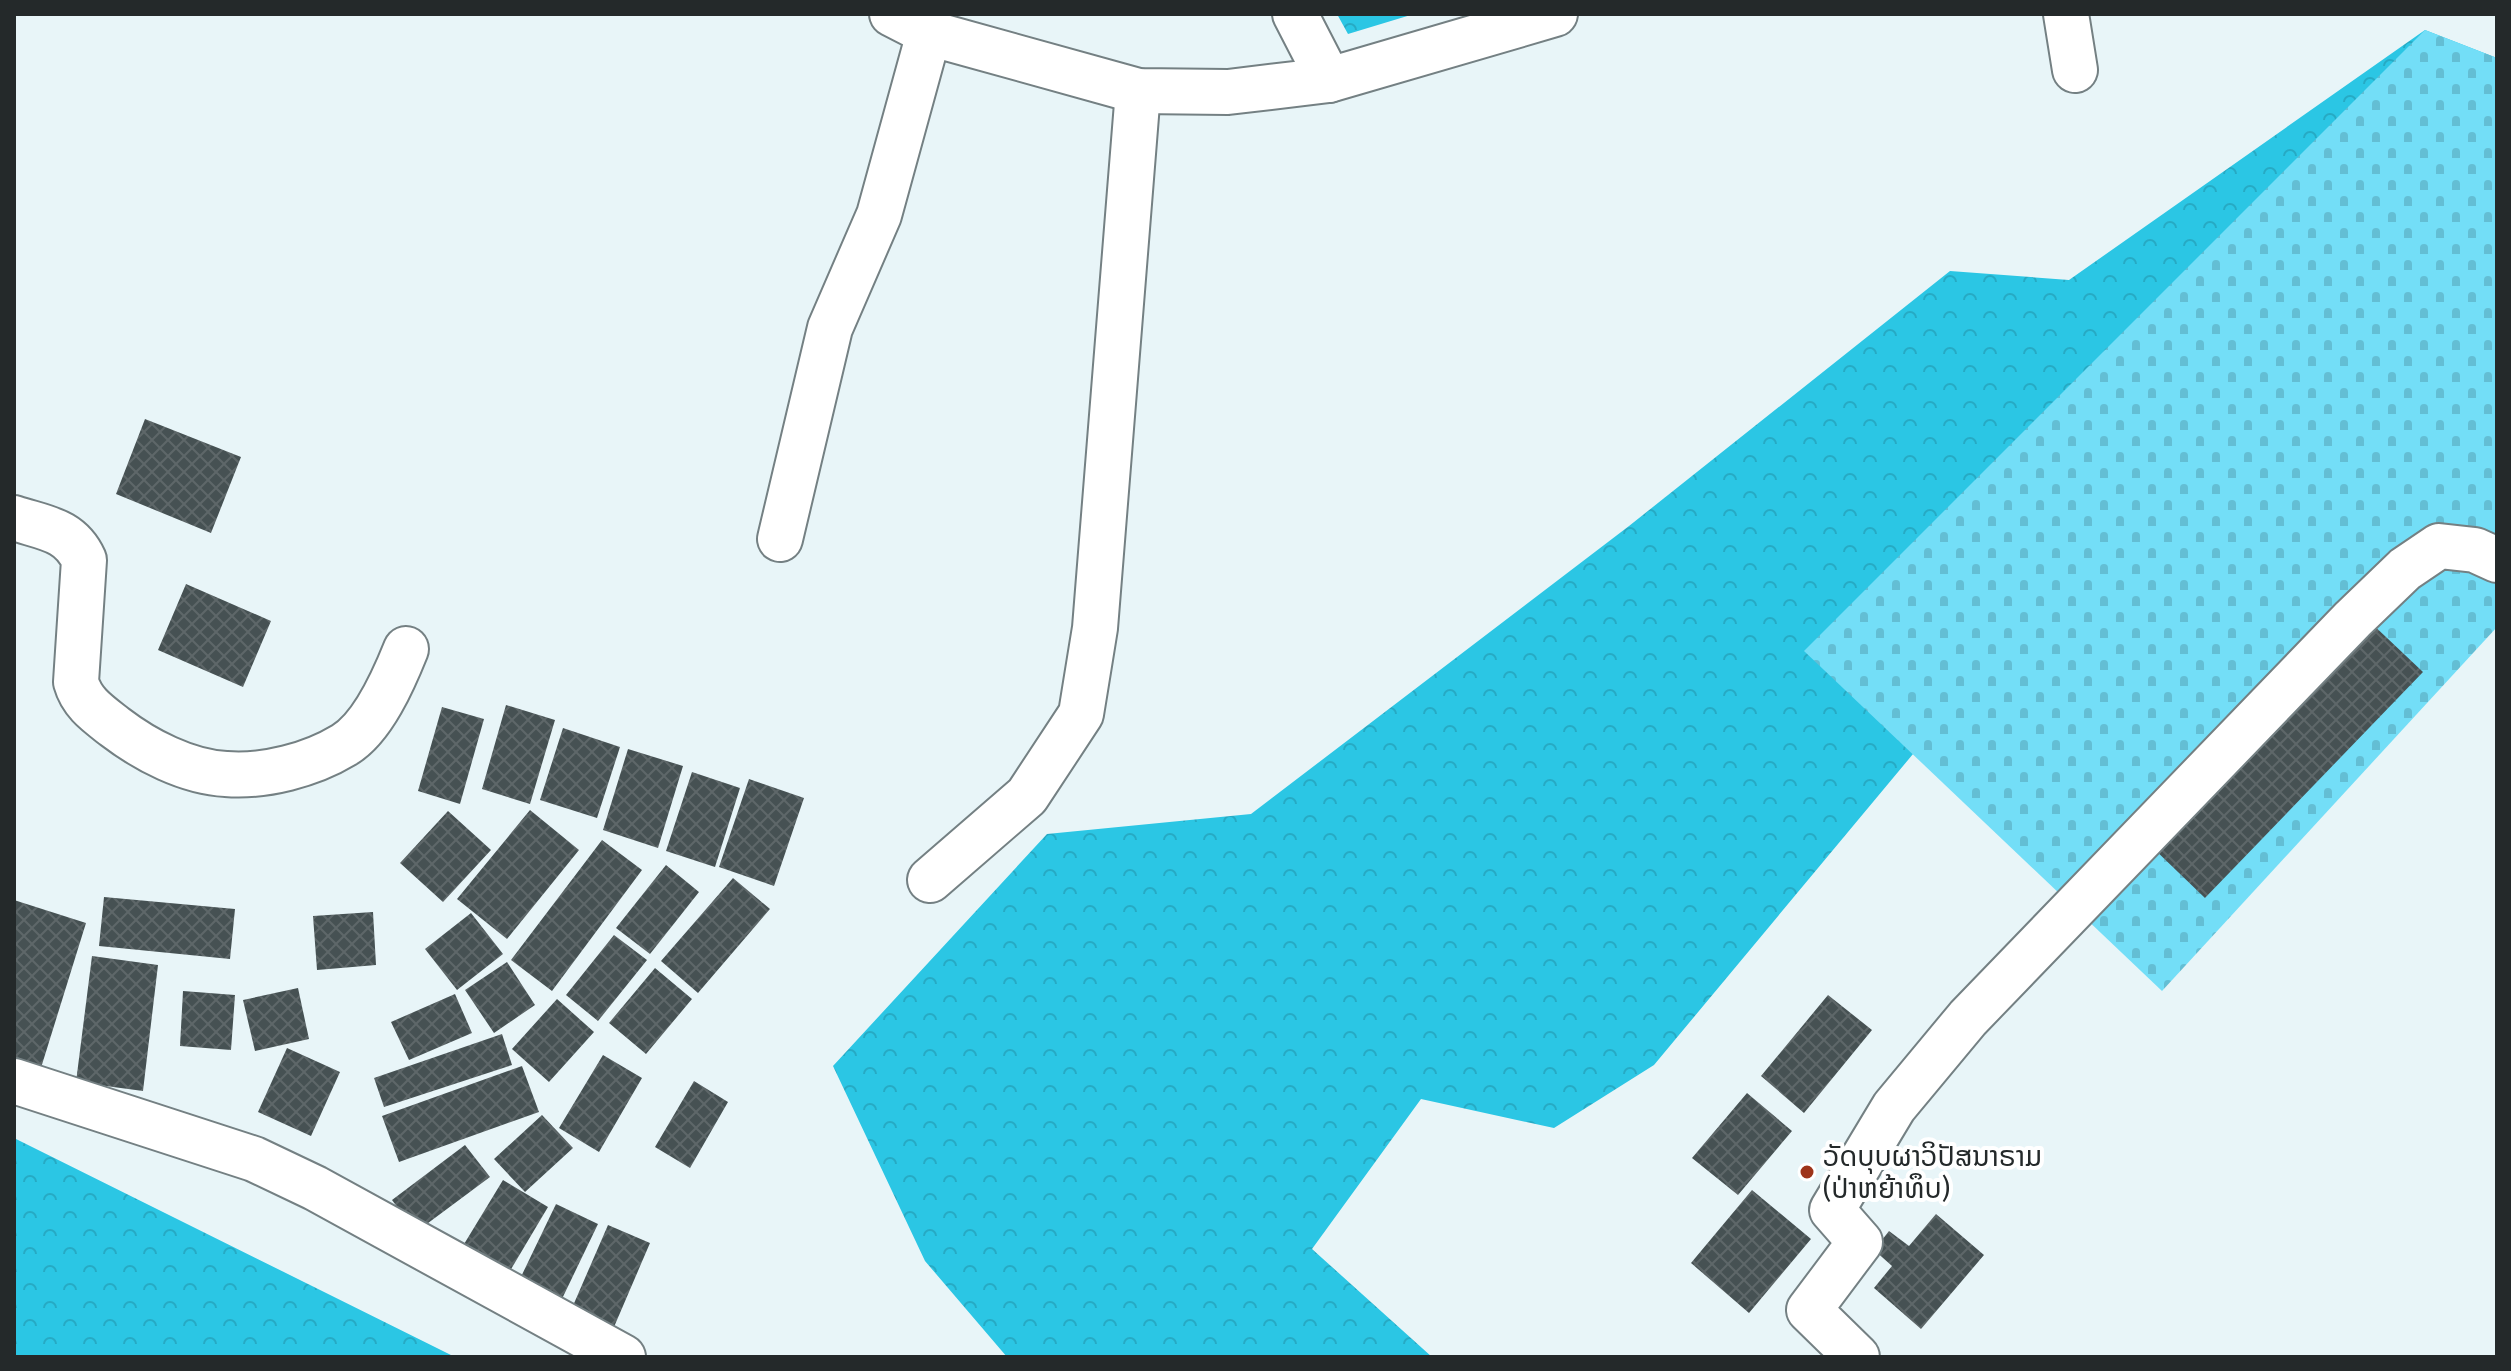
<svg xmlns="http://www.w3.org/2000/svg" width="2511" height="1371" font-family="'Fira Sans Condensed','Noto Sans Lao',sans-serif">
<style>
.forest{fill:url(#forest-crowns)}
.cemetery{fill:url(#cemetery-stones)}
.building{fill:url(#building-cross-hatch)}
.lines{fill:none;stroke-linecap:round;stroke-linejoin:round}
.minor-casing{stroke:#748083;stroke-width:48}
.major-casing{stroke:#748083;stroke-width:48}
.minor{stroke:#fff;stroke-width:44}
.major{stroke:#fff;stroke-width:44}
.poi-dot{fill:#9d341a;stroke:#fff;stroke-width:3}
.labels{text-anchor:middle;stroke-width:8;stroke-linejoin:round;paint-order:stroke}
.poi-label{font-size:28px;fill:#24292a;stroke:#fff;text-anchor:start}
</style>
<defs>
<pattern id="forest-crowns" width="20" height="18" patternUnits="userSpaceOnUse" patternTransform="scale(2)"><rect width="20" height="18" fill="#2bc6e4"/><path d="M2 6a3 3 0 1 1 6 0M12 15a3 3 0 1 1 6 0" fill="none" stroke="#26aac4"/></pattern>
<pattern id="cemetery-stones" width="16" height="16" patternUnits="userSpaceOnUse" patternTransform="scale(2)"><rect width="16" height="16" fill="#73def7"/><path d="M2 7V4a2 2 0 0 1 4 0v3zM10 15v-3a2 2 0 0 1 4 0v3z" fill="#63bed4"/></pattern>
<pattern id="building-cross-hatch" width="8" height="8" patternUnits="userSpaceOnUse" patternTransform="scale(2)"><rect width="8" height="8" fill="#465153"/><path d="M0 0l8 8M0 8l8-8" fill="none" stroke="#5e6769"/></pattern>
</defs>
<rect width="100%" height="100%" fill="#e8f5f8"/>
<path class="forest" d="M1337 14H1414L1348 34Z
M2425 30 2497 58 2177 437 1654 1065 1554 1128 1421 1099 1312 1249 1432 1357H1007L925 1261 833 1066 1047 834 1251 814 1629 526 1950 271 2069 280Z
M14 1138 455 1357H14Z"/>
<path class="cemetery" d="M2425 30 2497 58V627L2162 991 1804 651Z"/>
<path class="building" d="M145 419 241 457 211 533 116 494Z
M186 584 271 621 243 687 158 650Z
M2368 620 2423 672 2205 898 2151 846Z
M506 705 555 720 530 804 482 789Z
M442 707 484 719 460 804 418 791Z
M563 728 620 747 597 818 540 800Z
M628 749 683 766 658 848 603 830Z
M692 772 740 788 715 867 666 851Z
M749 779 804 798 774 886 719 867Z
M530 810 579 850 507 939 457 899Z
M448 811 491 850 443 902 400 863Z
M602 840 642 870 552 991 511 960Z
M666 865 699 892 650 954 616 928Z
M733 878 770 909 698 993 661 961Z
M104 897 235 909 230 959 99 946Z
M14 900 86 923 40 1071 14 1062Z
M373 912 376 965 317 970 313 916Z
M471 913 503 954 457 990 425 949Z
M614 935 647 960 598 1021 566 995Z
M92 956 158 965 143 1091 76 1082Z
M507 962 535 1005 494 1033 465 990Z
M655 968 692 999 646 1054 609 1023Z
M298 988 309 1039 255 1051 243 1000Z
M183 991 235 995 231 1050 180 1046Z
M455 994 472 1033 409 1060 391 1022Z
M1828 995 1872 1030 1804 1113 1761 1076Z
M557 999 594 1032 549 1082 512 1049Z
M502 1034 512 1065 384 1107 374 1078Z
M287 1048 340 1072 311 1136 258 1112Z
M603 1055 642 1078 599 1152 559 1128Z
M522 1066 539 1112 399 1162 382 1116Z
M694 1081 728 1102 690 1168 655 1147Z
M1747 1093 1792 1131 1738 1195 1692 1158Z
M542 1115 573 1148 525 1192 494 1159Z
M465 1145 490 1177 416 1232 392 1200Z
M503 1180 548 1207 504 1281 458 1254Z
M1752 1190 1811 1239 1749 1313 1691 1263Z
M556 1204 598 1224 560 1303 518 1283Z
M1936 1214 1984 1255 1921 1329 1874 1288 1892 1266 1874 1250 1889 1231 1909 1246Z
M608 1225 650 1243 614 1327 572 1308Z"/>
<g class="lines">
<defs>
<path id="minor" d="M1295 14 1329 80
M2066 14 2075 70
M14 518C44 528 70 529 84 560L76 682C82 703 97 713 115 727 145 750 187 772 226 774 265 777 311 765 344 745 373 728 394 679 406 649
M780 539 830 328 879 215 929 33
M930 880 1027 796 1081 714 1095 628 1138 91
M14 1081 254 1159 315 1188 623 1357
M1857 1357 1809 1310 1860 1242 1832 1210 1894 1107 1968 1018 2353 619 2405 569 2439 546 2475 550 2497 560"/>
<path id="major" d="M892 14 929 33 1138 91 1228 92 1329 80 1555 14"/>
</defs>
<use href="#minor" class="minor-casing"/>
<use href="#major" class="major-casing"/>
<use href="#minor" class="minor"/>
<use href="#major" class="major"/>
</g>
<circle class="poi-dot" cx="1807" cy="1172" r="8"/>
<g class="labels">
<g class="poi-label">
<text x="1823" y="1166">ວັດບຸບຜາວິປັສນາຣາມ<tspan x="1823" dy="32">(ປ່າຫຍ້າທຶບ)</tspan></text>
</g>
</g>
<rect width="2511" height="1371" fill="none" stroke="#24292a" stroke-width="32"/>
</svg>
